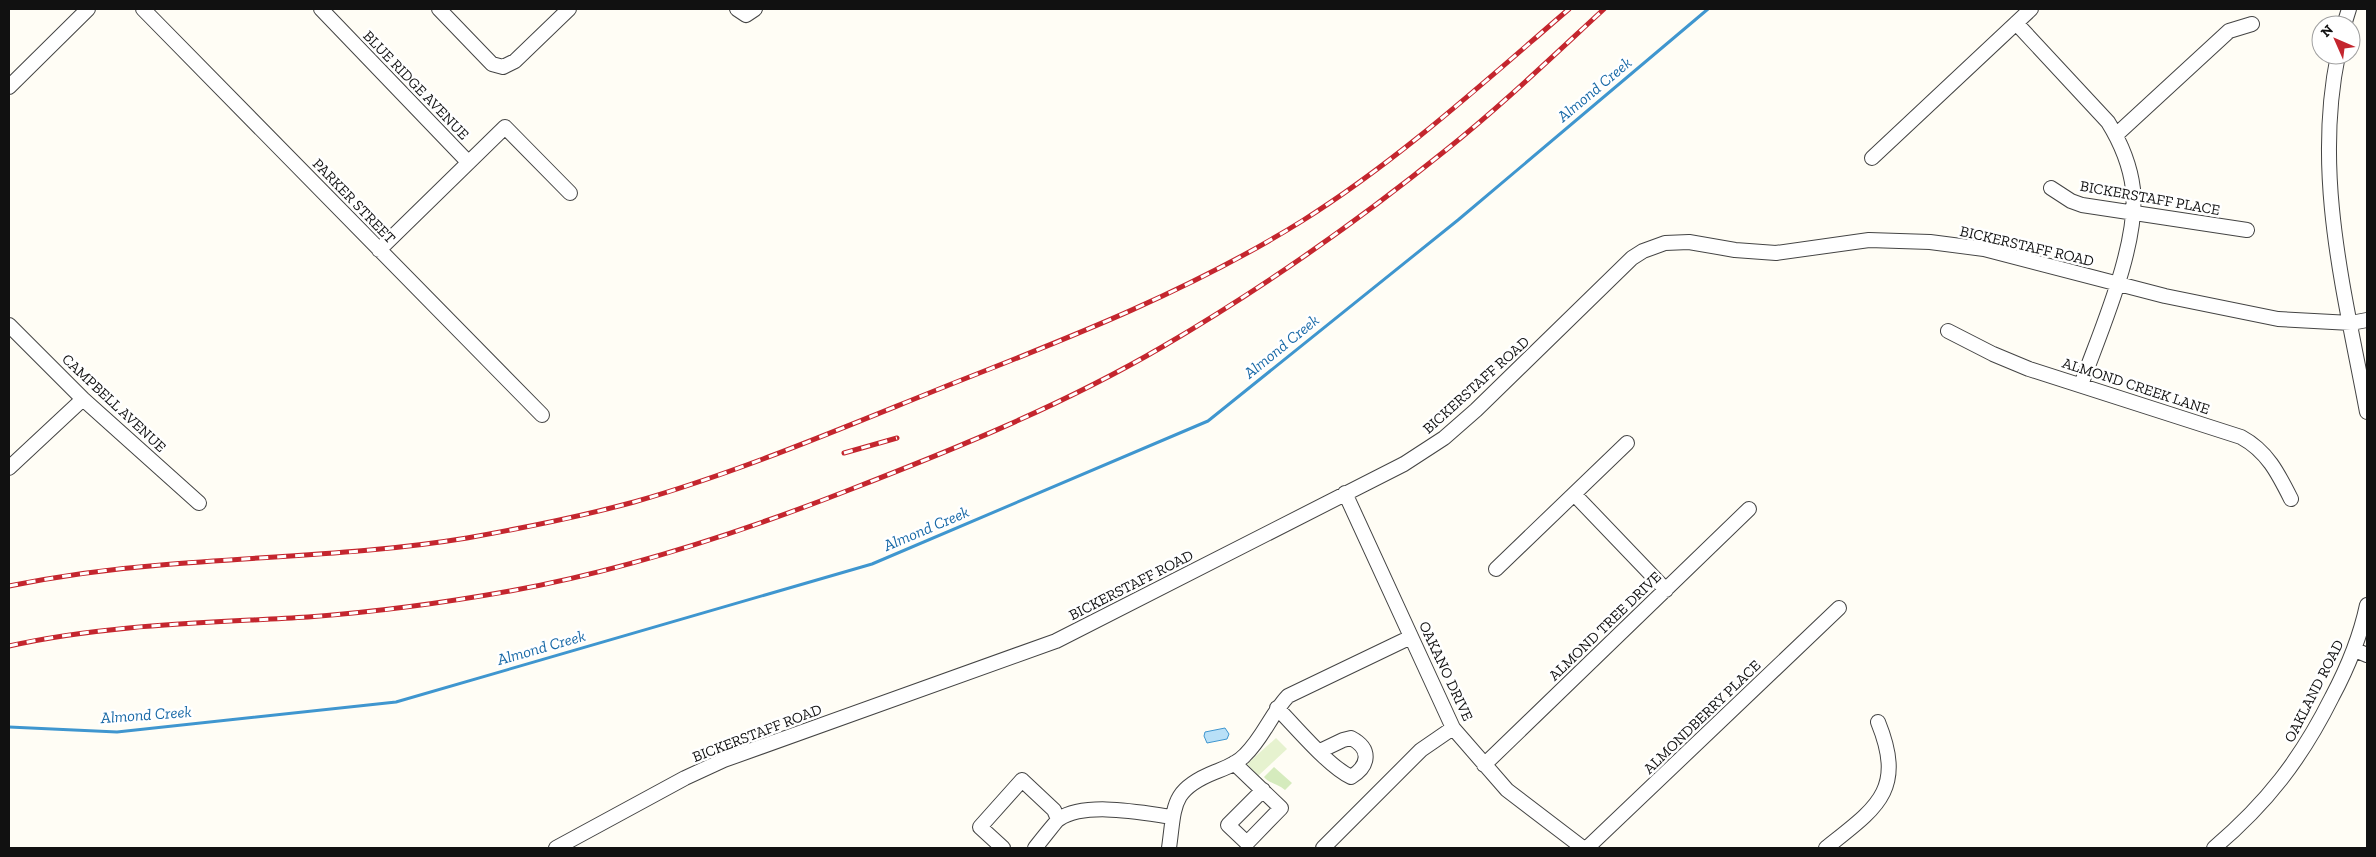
<svg xmlns="http://www.w3.org/2000/svg" width="2376" height="857" font-family="'Zilla Slab',serif">
<style>
.green{fill:#d5ebbd}
.pitch{fill:#e6f2cf}
.water{fill:#b9e0f7;stroke:#3f96cf}
.lines{fill:none;stroke-linecap:round;stroke-linejoin:round}
.stream{stroke:#3f96cf;stroke-width:3}
.minor-casing{stroke:#444;stroke-width:16}
.minor{stroke:#fff;stroke-width:14}
.rail-casing{stroke:#c4262e;stroke-width:5}
.rail{stroke:#fff;stroke-width:3;stroke-dasharray:9;stroke-linecap:butt}
.labels{text-anchor:middle;stroke-width:5;stroke-linejoin:round;paint-order:stroke}
.street-label{font-size:15px;fill:#111;stroke:#fff}
.water-label{font-size:16px;font-style:italic;fill:#1768a6;stroke:#fff}
</style>
<rect width="100%" height="100%" fill="#fffdf5"/>
<path class="green" d="M1274 767 1292 783 1285 790C1278 784 1270 784 1264 777Z"/>
<path class="pitch" d="M1276 738 1287 749 1258 776 1247 764Z"/>
<path class="water" d="M1225 728 1229 734 1227 739 1207 743 1204 736 1205 732Z"/>
<g class="lines">
<path class="stream" d="M9 727 117 732 396 702 872 564 1208 421 1458 220 1708 9"/>
<defs>
<path id="minor" d="M143 9 542 415
M321 9 468 162
M439 9 492 64 503 67 515 61 569 9
M737 9 746 15 755 9
M2016 23 2108 122C2121 143 2130 164 2133 189 2139 245 2100 332 2081 385
M2344 25 2349 9
M2338 55C2313 176 2345 294 2367 412
M9 87 88 9
M2116 135 2229 31 2252 24
M1872 158 2031 9
M2051 188 2071 201 2082 205 2247 230
M379 250 505 127 570 193
M9 325 83 399 199 503
M1948 331 1993 354 2029 369 2241 437C2267 451 2278 473 2291 499
M9 468 83 399
M1345 493 1453 728 1507 790 1583 848
M1574 494 1666 590
M1496 569 1627 443
M2355 650 2367 655
M1277 708C1296 727 1328 766 1351 777 1369 766 1372 749 1351 738L1343 740 1320 751
M1234 763 1281 808 1247 843 1228 825 1263 790
M1484 765 1749 509
M556 848 685 778 724 760 1056 641 1404 464 1444 438 1476 410 1632 258 1643 251 1665 243 1689 242 1735 250 1776 253 1869 240 1930 242 1984 249 2165 296 2278 319 2351 323 2367 320
M1003 848 980 827 1022 780 1054 810 1058 819
M1035 848C1039 843 1057 820 1059 819 1086 801 1143 813 1173 817
M1169 848C1175 806 1170 790 1215 772 1225 768 1237 764 1245 755 1263 738 1271 714 1288 696L1411 637
M1323 848 1421 750 1453 728
M1587 848 1839 608
M1826 848C1876 808 1906 791 1878 722
M2214 848C2267 803 2301 759 2332 697 2348 667 2360 638 2367 605"/>
</defs>
<use href="#minor" class="minor-casing"/>
<use href="#minor" class="minor"/>
<defs>
<path id="rail" d="M844 453 897 438
M9 586C59 576 110 569 161 565 264 556 364 555 467 538 523 528 579 517 634 502 743 471 849 425 954 383 1074 336 1193 289 1302 221 1399 160 1483 83 1569 9
M9 646C107 624 208 623 308 617 376 612 443 603 510 591 626 570 739 533 849 490 955 449 1063 405 1162 347 1261 289 1357 222 1446 150 1501 106 1552 57 1604 9"/>
</defs>
<use href="#rail" class="rail-casing"/>
<use href="#rail" class="rail"/>
</g>
<g class="labels">
<g class="street-label">
<text transform="translate(416 85) rotate(46)" y="5">BLUE RIDGE AVENUE</text>
<text transform="translate(2150 198) rotate(10)" y="5">BICKERSTAFF PLACE</text>
<text transform="translate(354 201) rotate(46)" y="5">PARKER STREET</text>
<text transform="translate(2027 246) rotate(13)" y="5">BICKERSTAFF ROAD</text>
<text transform="translate(1476 385) rotate(-42)" y="5">BICKERSTAFF ROAD</text>
<text transform="translate(2136 386) rotate(18)" y="5">ALMOND CREEK LANE</text>
<text transform="translate(114 403) rotate(43)" y="5">CAMPBELL AVENUE</text>
<text transform="translate(1131 585) rotate(-27)" y="5">BICKERSTAFF ROAD</text>
<text transform="translate(1605 626) rotate(-44)" y="5">ALMOND TREE DRIVE</text>
<text transform="translate(1446 671) rotate(65)" y="5">OAKANO DRIVE</text>
<text transform="translate(2314 691) rotate(-63)" y="5">OAKLAND ROAD</text>
<text transform="translate(1702 717) rotate(-44)" y="5">ALMONDBERRY PLACE</text>
<text transform="translate(757 733) rotate(-21)" y="5">BICKERSTAFF ROAD</text>
</g>
<g class="water-label">
<text transform="translate(1594 89) rotate(-40)" y="6">Almond Creek</text>
<text transform="translate(1281 346) rotate(-39)" y="6">Almond Creek</text>
<text transform="translate(926 528) rotate(-23)" y="6">Almond Creek</text>
<text transform="translate(541 647) rotate(-16)" y="6">Almond Creek</text>
<text transform="translate(146 714) rotate(-4)" y="6">Almond Creek</text>
</g>
</g>
<rect width="2376" height="857" fill="none" stroke="#111111" stroke-width="20"/>
<g transform="translate(2336 40) rotate(315)"><circle r="24" fill="#ffffff" stroke="#a0a0a0"/>
<path d="M0-4L9 19L0 12L-9 19Z" fill="#c4262e"/>
<text y="-8" font-size="14" font-weight="bold" text-anchor="middle" fill="#111111">N</text>
</g>
</svg>
